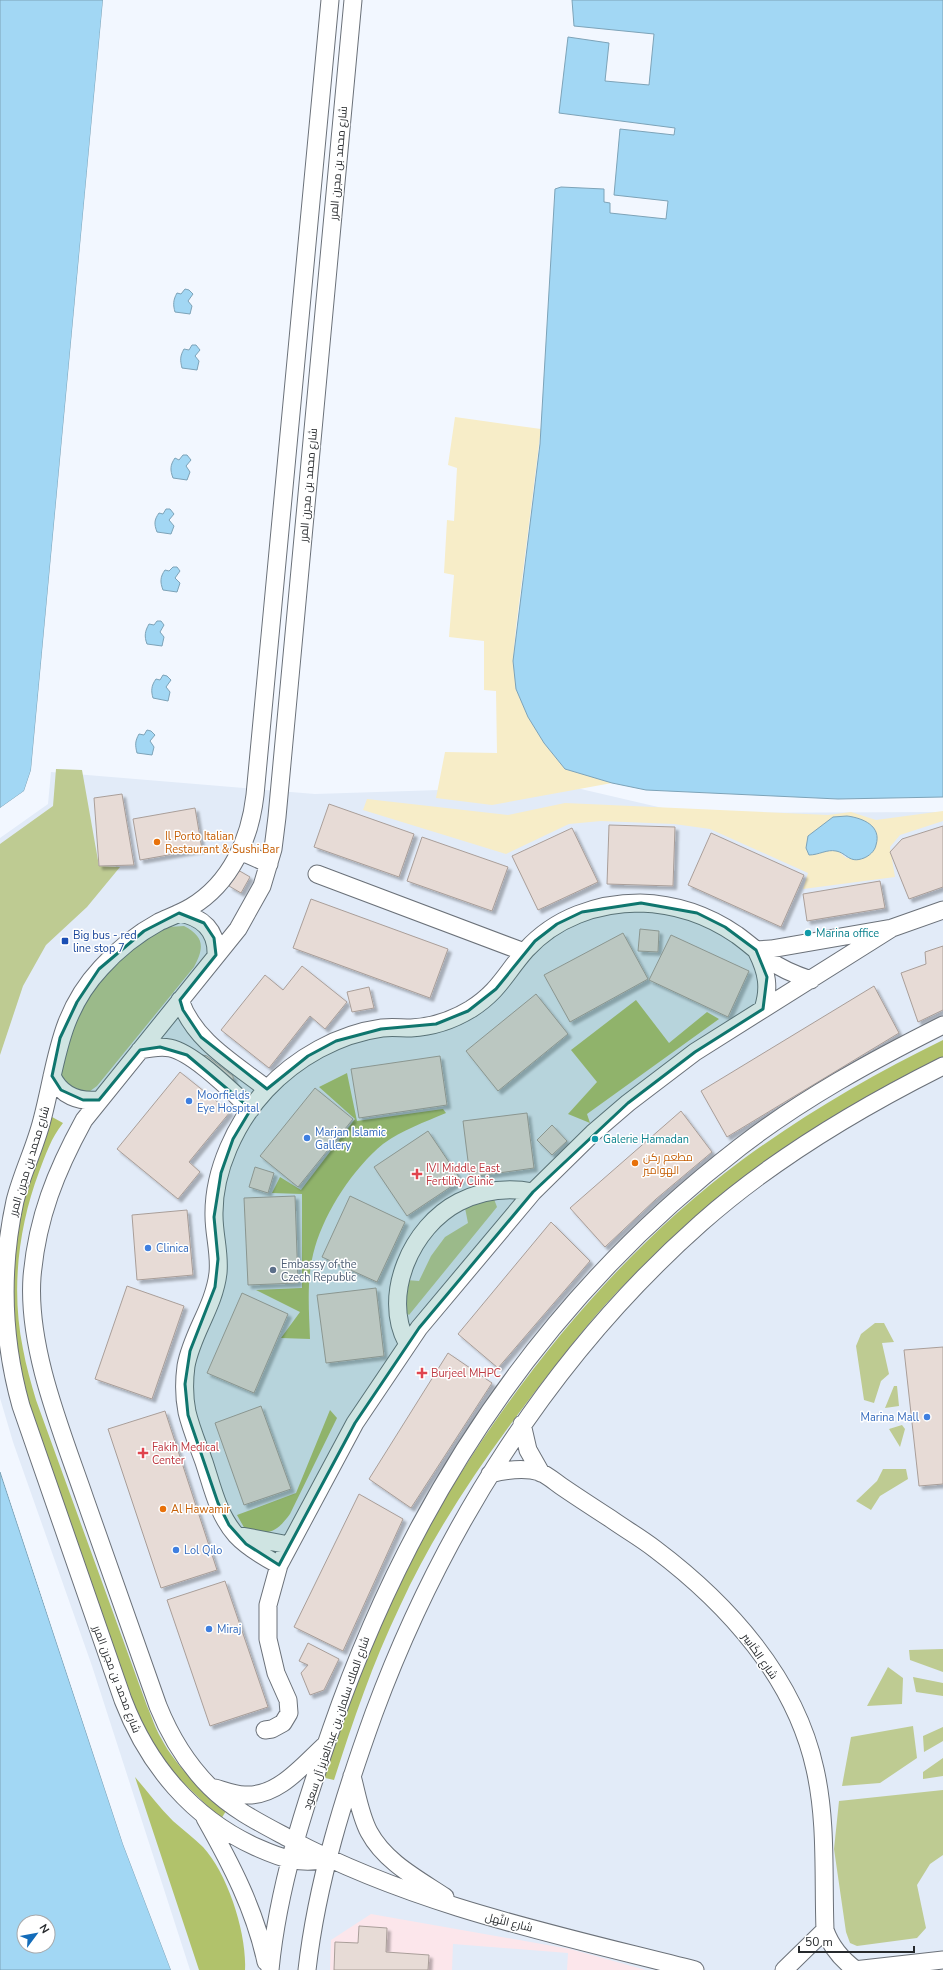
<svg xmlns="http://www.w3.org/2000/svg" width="943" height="1970" font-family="'Nunito Sans',Cairo,sans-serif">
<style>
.built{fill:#e2ebf8}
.industrial{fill:#fce6eb}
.green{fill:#becb92}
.forest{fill:#b1c26b}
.sand{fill:#f7edc8;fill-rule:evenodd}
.water{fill:#a2d7f4;stroke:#7da3b8;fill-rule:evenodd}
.pier{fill:#f2f7ff}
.building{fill:#e7dbd6;stroke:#a99e99;filter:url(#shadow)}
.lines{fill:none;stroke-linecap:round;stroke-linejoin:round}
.minor-casing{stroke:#6b7179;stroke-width:19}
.minor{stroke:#fff;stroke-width:17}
.marked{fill:#0f766e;fill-opacity:0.2;stroke:#0f766e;stroke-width:3;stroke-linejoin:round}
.food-dot{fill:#e8710a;stroke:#fff;stroke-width:1.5}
.culture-dot{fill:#0f9aa8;stroke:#fff;stroke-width:1.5}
.transit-dot{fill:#1a4fb4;stroke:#fff;stroke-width:1.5}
.shop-dot{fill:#3f7fe0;stroke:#fff;stroke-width:1.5}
.health-dot{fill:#e0444e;stroke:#fff;stroke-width:1.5}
.service-dot{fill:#5c6f8a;stroke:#fff;stroke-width:1.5}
.labels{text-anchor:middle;stroke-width:3;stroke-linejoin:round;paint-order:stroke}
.street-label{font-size:11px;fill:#26292c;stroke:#fff}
.food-label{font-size:11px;fill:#c56008;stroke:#fff;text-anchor:start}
.culture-label{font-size:11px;fill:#0d838f;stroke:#fff;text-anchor:start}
.transit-label{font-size:11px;fill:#164399;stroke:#fff;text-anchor:start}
.shop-label{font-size:11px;fill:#366cbe;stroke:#fff;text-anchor:start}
.health-label{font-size:11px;fill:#be3a42;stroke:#fff;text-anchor:start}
.service-label{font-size:11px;fill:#4e5e75;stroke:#fff;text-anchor:start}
</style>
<defs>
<filter id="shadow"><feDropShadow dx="3.5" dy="3.5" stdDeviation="1" flood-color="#0004"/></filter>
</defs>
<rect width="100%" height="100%" fill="#f2f7ff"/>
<path class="built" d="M51 772 315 794 568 786 684 813 943 812V1970H190L92 1666 13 1442 0 1398V838L48 804Z"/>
<path class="industrial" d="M371 1914 570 1949 646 1970H567L568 1953 453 1944 452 1970H330L331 1940Z"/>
<path class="green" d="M56 769 82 770 99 866 120 867 87 907 46 945 23 986 0 1055V844L53 806Z
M184 926C205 937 204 948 194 967L97 1086 86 1094 65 1095 55 1057 93 979 146 937 168 927Z
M494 1199 497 1207 409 1315 400 1308 406 1280 419 1281 431 1256 445 1237 468 1223 465 1208Z
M875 1323H884L894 1342 882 1343 889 1374 881 1381 874 1403 864 1400 856 1346 861 1334Z
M894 1386H897L899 1406 885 1408Z
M902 1425 905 1429 900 1447 889 1429Z
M883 1469H906L908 1479 880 1496 871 1510 856 1501 877 1481Z
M943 1649V1672L910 1660 909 1650Z
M888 1667 903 1678 902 1704 867 1706Z
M913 1677 943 1683V1696L916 1692Z
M913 1726 917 1758 880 1783 842 1786 851 1737Z
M943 1727V1741L924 1752 923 1736Z
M943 1758V1776L923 1779V1772Z
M943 1790V1855L930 1864 917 1885 926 1928 917 1938 857 1946 850 1943 846 1932 834 1849 839 1801Z"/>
<path class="forest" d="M636 1000 669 1043 707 1012 719 1019 587 1114 590 1123 568 1114 597 1082 571 1050Z
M943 1040V1058C913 1072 884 1086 856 1103 819 1125 784 1154 750 1181 709 1213 667 1243 629 1280 598 1310 571 1346 544 1380 489 1451 437 1525 400 1606 373 1662 353 1721 334 1780L321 1777C336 1738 351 1699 366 1660 374 1640 381 1619 390 1600 399 1580 410 1562 420 1543 498 1400 611 1257 742 1160 805 1114 873 1074 943 1040Z
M347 1073 357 1121 443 1109 446 1113C425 1122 402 1130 383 1144 353 1169 326 1210 315 1247 306 1277 309 1309 310 1339L281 1338 300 1312 256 1290 302 1288V1194L272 1193 280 1177 301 1190 355 1119 319 1087Z
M43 1112 63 1123C51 1138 46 1154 39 1172 18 1228 11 1291 23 1349 26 1366 31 1383 36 1400L147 1706C152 1717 155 1728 161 1738 176 1767 201 1789 226 1811L221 1819 170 1770 151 1744 135 1711 23 1405 4 1264Z
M330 1410 337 1418 290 1514C276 1533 269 1535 246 1531L237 1515 296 1493Z
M135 1777C147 1791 159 1807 173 1821 183 1830 194 1838 203 1847 228 1874 247 1934 245 1970H199Z"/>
<path class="sand" d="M455 417 541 429 516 627 513 661 516 689 528 717 544 743 565 769 612 783 492 805 436 798 445 752 497 753 496 691 484 690V641L449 637 454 575 444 573 447 520 454 521 457 468 448 465Z
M367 799 508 815 565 803 828 815 851 812 876 820 943 811V821L900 835 890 847 895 877 803 889 808 873 710 829 674 824 601 821 569 824 506 854 363 810ZM808 836 865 858H846L838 851H829L809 855 806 848Z"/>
<path class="water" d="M0 0H103L31 770 24 791 0 808Z
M572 0H943V797L838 799 646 790 612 783 565 769 544 743 528 717 516 689 513 661 540 444 555 189 561 187 604 189V202L610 203V213L666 219 668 201 614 195 620 129 674 135 675 128 559 113 568 37 609 43 605 81 649 85 654 34 574 26Z
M185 289 189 290 193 294 188 301 192 306 190 314 175 312C173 305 173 300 177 293L181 294Z
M192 345H196L200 350 195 356 199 361 197 370 182 368C180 360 180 356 184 349L189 350Z
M183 455H187L191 460 186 466 190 472 187 480 173 478C170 470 170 465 175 458L179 460Z
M166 509H170L174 514 169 520 174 526 171 534 157 532C154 524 154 520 159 513L163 514Z
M173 567H177L180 571 175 578 180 583 177 592 163 590C160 582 160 577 165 570L169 571Z
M157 621H161L164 625 160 632 164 637 162 646 147 644C144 636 145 631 149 624L154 625Z
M163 675 167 676 171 680 166 687 170 692 168 701 153 698C151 691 151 686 156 679L160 680Z
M147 730 151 731 155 735 150 741 154 747 152 755 137 753C135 745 135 741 139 734L144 735Z
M847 816C863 818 882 826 876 845 875 851 869 856 864 858 849 864 847 853 836 851 827 849 819 855 809 855L806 848 808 836 833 817Z
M0 1472 123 1844 171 1970H0ZM24 1922H48V1946H24Z"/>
<path class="pier" d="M103 0H105L96 96 33 770 25 793 0 810V808L24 791 31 770Z
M0 1470 66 1660 125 1843 173 1970H171L123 1844Z"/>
<path class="building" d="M122 794 134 865 99 866 94 798Z
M329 804 414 834 399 877 314 847Z
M195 808 202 849 140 860 133 819Z
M609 825 675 827 673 886 607 884Z
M943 826V887L909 899 890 852 902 839Z
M572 828 598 882 538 910 512 856Z
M711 833 804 875 781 927 688 885Z
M422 837 508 867 492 911 407 881Z
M238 870 250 877 241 893 229 886Z
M880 881 885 908 807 921 803 894Z
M311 899 448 949 430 998 293 948Z
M640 929 659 931 658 952 638 951Z
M623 933 648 979 570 1022 544 975Z
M671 935 749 971 728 1017 649 980Z
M943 946V1010L918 1022 901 973 926 964 925 952Z
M302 966 347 1002 325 1029 310 1016 269 1068 221 1030 265 975 283 990Z
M874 986 899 1033 727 1137 701 1091Z
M369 987 374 1008 352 1012 347 992Z
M536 994 568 1034 498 1091 466 1051Z
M198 1054 207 1056 233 1076 234 1086Z
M440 1056 447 1105 359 1118 351 1069Z
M180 1072 230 1112 189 1162 200 1172 178 1199 117 1149Z
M315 1088 353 1119 298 1187 260 1156Z
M681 1111 712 1152 656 1199 605 1247 570 1208Z
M527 1113 534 1168 470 1177 463 1121Z
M552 1125 567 1141 552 1155 537 1140Z
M428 1131 461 1180 407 1216 374 1167Z
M255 1167 274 1173 268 1193 249 1187Z
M295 1196 298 1283 248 1285 244 1198Z
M350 1196 405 1222 377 1282 322 1257Z
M187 1210 193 1275 137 1280 132 1215Z
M551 1222 590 1261 498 1368 458 1334Z
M127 1286 184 1306 152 1399 95 1379Z
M376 1288 384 1356 326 1363 317 1295Z
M242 1293 288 1314 254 1393 207 1373Z
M943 1347V1484L919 1486 904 1350Z
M448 1353 492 1383 411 1508 369 1479Z
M261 1406 291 1489 244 1505 215 1423Z
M165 1411 217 1570 161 1588 108 1429Z
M359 1494 403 1519 343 1651 294 1627Z
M225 1581 268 1707 210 1726 167 1600Z
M308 1643 339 1659 324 1690 310 1695 301 1673 308 1665 299 1661Z
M359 1926 387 1928 386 1952 429 1955 428 1970H334L335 1942 358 1943Z"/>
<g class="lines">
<defs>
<path id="minor" d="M353 0 277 817 273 849 262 886 238 929 84 1120C56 1171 37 1218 32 1277 27 1349 62 1432 85 1499 110 1568 134 1637 158 1706 170 1736 187 1764 210 1787 233 1810 262 1824 290 1839 416 1906 558 1935 695 1970
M240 851 269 864
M317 874 524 952
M179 913C203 917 217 931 216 955
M756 950 771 949 892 928 943 910
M757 952C767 972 770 988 763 1009
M180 1000C194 1041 234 1063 267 1089
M140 1050C150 1048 160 1046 170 1048 194 1053 232 1092 251 1109
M52 1076C61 1096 79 1102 99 1100
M407 1343C381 1295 412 1226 459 1202 483 1190 507 1187 533 1192
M522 1424 528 1450 541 1473
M490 1474C506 1470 523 1467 540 1472 547 1475 554 1481 561 1486 577 1497 594 1508 611 1519 625 1529 641 1538 655 1549 728 1604 795 1678 815 1769 827 1822 823 1876 825 1930 831 1947 841 1959 856 1970
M236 1535 289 1545
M279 1565C264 1557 248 1548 236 1535 218 1515 212 1486 204 1462 198 1445 191 1429 187 1412 184 1397 184 1381 186 1366 192 1333 214 1307 218 1273 220 1253 214 1235 214 1216 213 1171 236 1122 266 1090 296 1058 338 1034 382 1028 392 1027 401 1028 411 1028 432 1027 453 1020 471 1009 499 991 505 974 526 950 555 918 597 903 640 903 675 904 708 915 737 935 748 943 758 952 769 960 781 969 796 975 811 980
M265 1730 272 1729 283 1723 289 1713 288 1700 276 1673 268 1639V1605L279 1565 355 1423 419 1328 533 1192 593 1133 628 1103 695 1052 892 928
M352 1776C357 1794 360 1815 369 1832 385 1862 418 1879 445 1897
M215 1788C225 1791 235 1795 245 1795 278 1797 303 1765 325 1745
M205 1818C231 1864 255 1910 266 1962
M329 1859C300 1865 283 1859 256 1847 192 1818 148 1765 123 1700L21 1406C2 1338 0 1270 15 1201 22 1173 35 1148 42 1120 57 1063 58 1014 101 968 118 949 137 934 159 922 170 917 181 913 191 907 231 883 250 839 255 795L330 0
M270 1970C278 1887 304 1808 331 1730 412 1496 544 1298 740 1147 802 1099 873 1060 943 1025
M307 1970C317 1882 344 1796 374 1713 443 1527 552 1355 701 1223 773 1159 857 1109 943 1066
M784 1970 825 1930
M854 1970 943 1960"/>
</defs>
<use href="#minor" class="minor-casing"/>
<use href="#minor" class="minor"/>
</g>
<path class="marked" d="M641 903 697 913 725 927 756 950 767 977 763 1009 695 1052 628 1103 533 1192 419 1328 355 1423 279 1565 246 1544 229 1525 218 1503 188 1415 185 1384 190 1351 215 1287 218 1259 214 1217 221 1173 233 1139 251 1109 187 1055 160 1047 140 1050 99 1100H83L61 1090 52 1076 60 1038 77 1002 99 969 144 931 179 913 204 923 214 938 216 955 180 1000 183 1010 201 1037 267 1089 308 1056 336 1041 381 1029 436 1024 468 1011 496 989 535 941 557 924 582 912Z"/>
<g class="food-dot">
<circle cx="157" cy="842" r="4"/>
<circle cx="635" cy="1163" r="4"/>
<circle cx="163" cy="1509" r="4"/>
</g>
<g class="culture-dot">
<circle cx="808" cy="933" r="4"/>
<circle cx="595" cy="1139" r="4"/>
</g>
<rect class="transit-dot" x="61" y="937" width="8" height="8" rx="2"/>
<g class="shop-dot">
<circle cx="189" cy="1101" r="4"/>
<circle cx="307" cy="1138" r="4"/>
<circle cx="148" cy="1248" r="4"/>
<circle cx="927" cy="1417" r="4"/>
<circle cx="176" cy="1550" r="4"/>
<circle cx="209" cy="1629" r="4"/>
</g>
<g class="health-dot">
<path d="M415 1168h4v4h4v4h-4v4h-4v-4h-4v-4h4z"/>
<path d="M420 1367h4v4h4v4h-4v4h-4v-4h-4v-4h4z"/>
<path d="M141 1447h4v4h4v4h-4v4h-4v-4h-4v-4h4z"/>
</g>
<circle class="service-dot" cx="273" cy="1270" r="4"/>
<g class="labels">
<g class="street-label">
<text transform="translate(338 163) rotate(-85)" y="4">شارع محمد بن مجرن المرر</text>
<text transform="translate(308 485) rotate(-85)" y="4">شارع محمد بن مجرن المرر</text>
<text transform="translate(29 1161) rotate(-73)" y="4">شارع محمد بن مجرن المرر</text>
<text transform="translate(760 1656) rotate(55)" y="4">شارع الكَاسِر</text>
<text transform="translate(117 1679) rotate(69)" y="4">شارع محمد بن مجرن المرر</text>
<text transform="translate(336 1723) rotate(-71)" y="4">شارع الملك سلمان بن عبدالعزيز آل سعود</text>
<text transform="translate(509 1922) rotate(14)" y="4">شارع النَّهل</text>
</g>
<g class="food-label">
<text x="165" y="840">Il Porto Italian<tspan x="165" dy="13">Restaurant &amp; Sushi Bar</tspan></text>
<text x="643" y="1161">مطعم ركن<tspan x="643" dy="13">الهوامير</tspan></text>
<text x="171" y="1513">Al Hawamir</text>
</g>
<g class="culture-label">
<text x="816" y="937">Marina office</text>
<text x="603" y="1143">Galerie Hamadan</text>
</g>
<g class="transit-label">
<text x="73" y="939">Big bus - red<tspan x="73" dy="13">line stop 7</tspan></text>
</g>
<g class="shop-label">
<text x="197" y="1099">Moorfields<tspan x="197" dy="13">Eye Hospital</tspan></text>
<text x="315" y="1136">Marjan Islamic<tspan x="315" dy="13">Gallery</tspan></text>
<text x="156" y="1252">Clinica</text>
<text x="919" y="1421" text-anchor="end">Marina Mall</text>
<text x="184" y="1554">Lol Qilo</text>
<text x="217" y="1633">Miraj</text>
</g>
<g class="health-label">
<text x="426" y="1172">IVI Middle East<tspan x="426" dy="13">Fertility Clinic</tspan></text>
<text x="431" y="1377">Burjeel MHPC</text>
<text x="152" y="1451">Fakih Medical<tspan x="152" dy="13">Center</tspan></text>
</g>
<g class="service-label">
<text x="281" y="1268">Embassy of the<tspan x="281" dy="13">Czech Republic</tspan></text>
</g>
</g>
<g transform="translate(36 1934) rotate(58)"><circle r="19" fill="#ffffff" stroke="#a8a9ab"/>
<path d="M0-3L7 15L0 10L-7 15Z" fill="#136cba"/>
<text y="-6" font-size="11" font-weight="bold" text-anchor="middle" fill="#26292c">N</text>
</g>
<path d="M799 1946v6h115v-6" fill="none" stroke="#26292c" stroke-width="2"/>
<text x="805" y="1946" font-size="12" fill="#26292c" stroke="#ffffff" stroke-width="3" paint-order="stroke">50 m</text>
</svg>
